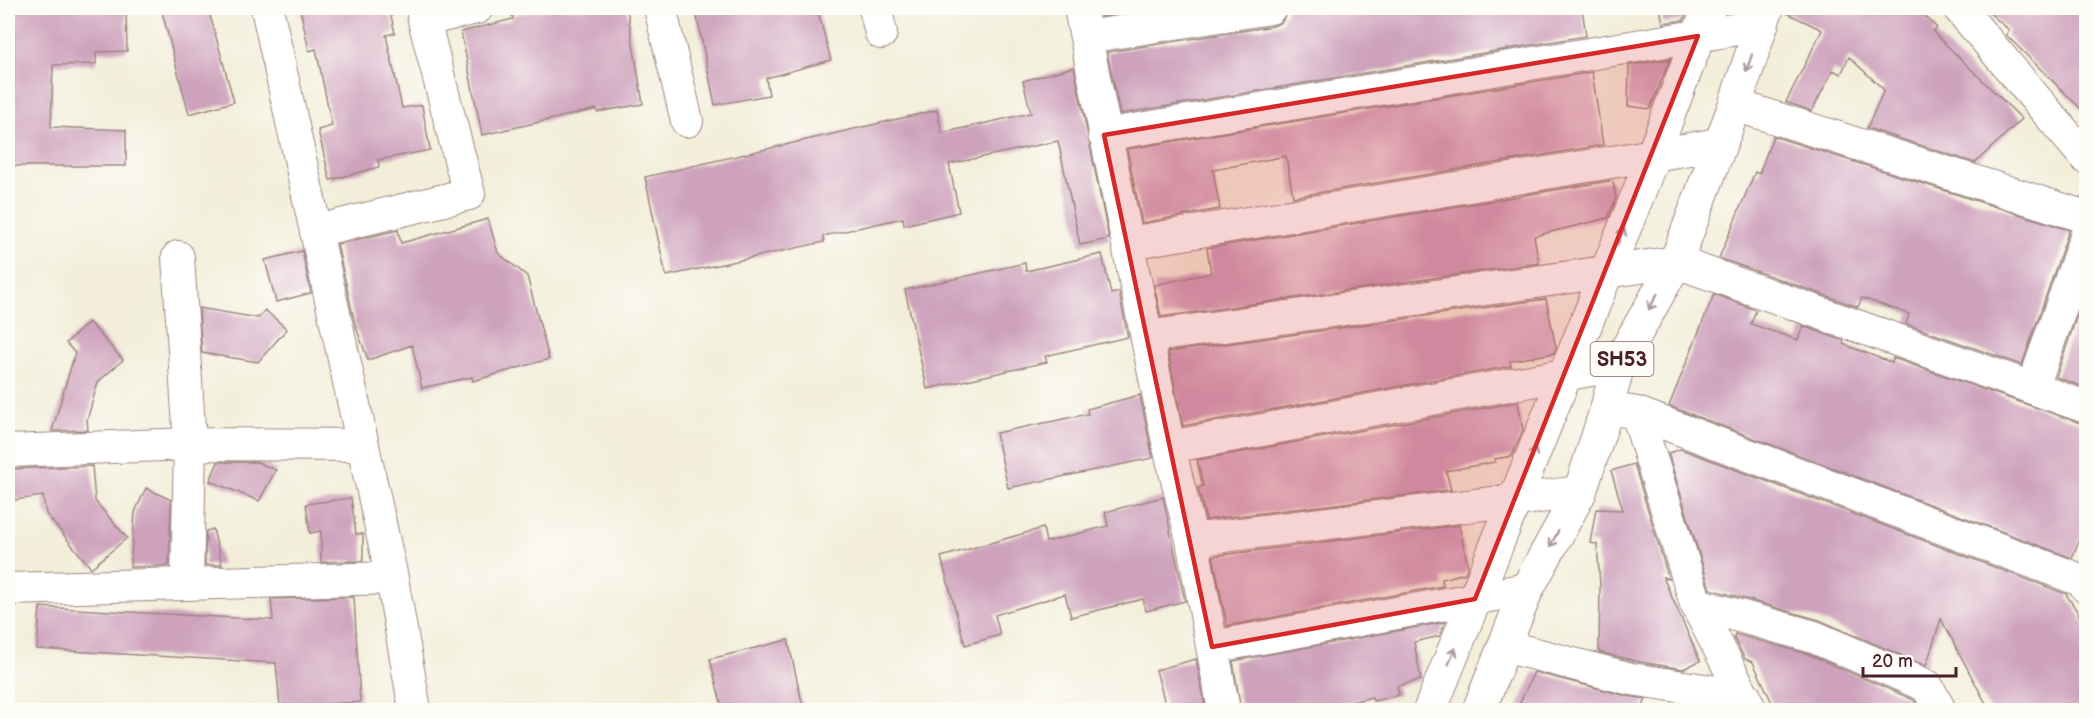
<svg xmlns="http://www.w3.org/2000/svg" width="2094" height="718" font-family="'Balsamiq Sans',sans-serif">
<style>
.building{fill:#cea1bc}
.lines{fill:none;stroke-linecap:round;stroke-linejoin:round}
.minor-casing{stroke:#9e8682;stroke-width:34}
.primary-casing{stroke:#9e8682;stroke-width:35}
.minor{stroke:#fff;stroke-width:32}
.primary{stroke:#fff;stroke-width:33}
.oneway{stroke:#ae9aa0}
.marked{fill:#d62828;fill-opacity:0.2;stroke:#d62828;stroke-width:4.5;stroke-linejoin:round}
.labels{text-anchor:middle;stroke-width:4.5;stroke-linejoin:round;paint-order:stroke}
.shield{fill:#fdfcf7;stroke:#806168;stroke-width:1.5}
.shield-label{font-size:20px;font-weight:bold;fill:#4a1f2b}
</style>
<rect width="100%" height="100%" fill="#fdfcf7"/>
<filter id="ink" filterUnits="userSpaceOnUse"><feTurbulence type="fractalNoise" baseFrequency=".0167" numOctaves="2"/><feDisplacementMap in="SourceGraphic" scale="12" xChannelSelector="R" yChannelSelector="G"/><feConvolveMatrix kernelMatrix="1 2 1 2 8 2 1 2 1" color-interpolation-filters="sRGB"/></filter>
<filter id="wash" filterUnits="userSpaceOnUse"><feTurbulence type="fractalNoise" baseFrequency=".008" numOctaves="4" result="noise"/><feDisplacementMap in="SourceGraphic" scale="24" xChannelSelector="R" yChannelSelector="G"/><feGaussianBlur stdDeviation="1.35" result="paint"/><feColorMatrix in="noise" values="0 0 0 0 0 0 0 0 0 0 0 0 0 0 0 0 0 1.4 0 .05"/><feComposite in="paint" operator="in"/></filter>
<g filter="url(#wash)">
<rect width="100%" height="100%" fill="#f2eed9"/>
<g id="blocks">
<path class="building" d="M14 8H126L127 51 96 52V64L53 65 51 127 126 130V166H14Z
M180 8H208L234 102 189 114 162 12Z
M300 8H389L395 33 386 35 402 108 422 105 430 150 378 160 379 167 330 180 318 130 332 126 316 49 309 51Z
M555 8H627L643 104 597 112V109L482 135 461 32 513 19 512 15Z
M695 8H817L831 60 766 78 769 95 715 105Z
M1099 8H1158L1101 17Z
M1288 8H1582L1586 36 1120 114 1107 52 1273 26 1282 22Z
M1660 8H1689L1684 20 1663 23Z
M1785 8H1917L1937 28 1933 32 2022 119 1975 163 1867 128 1884 90 1849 57 1841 74 1833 70 1812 111 1786 102 1822 30 1785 12Z
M1984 8H2086V114L2006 35 2009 30Z
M1670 59 1650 109 1628 106 1629 65Z
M1074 67 1109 239 1080 245 1058 141 949 164 959 212 904 225 903 218 823 236 824 242 666 276 645 177 937 110 942 133 1031 113 1023 81Z
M1592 72 1603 145 1293 197 1286 156 1213 170 1220 209 1142 223 1127 149Z
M1773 136 2069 230 2022 365 1906 324 1909 314 1862 298 1858 307 1719 258 1755 172 1759 174Z
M1609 181 1613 182 1616 198 1608 218 1534 236 1539 263 1161 317 1154 285 1211 273 1207 248Z
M488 219 498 253 527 276 549 359 473 381 472 377 422 388 412 345 368 360 355 324 337 244 398 230 401 243Z
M302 251 311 293 276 302 265 260Z
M1102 254 1111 294 1119 292 1128 337 1045 356 1047 362 927 389 905 290 1025 263 1026 271Z
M2086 289V388L2056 377Z
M1714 294 1756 310 1751 324 1798 340 1803 326 1844 341 1843 344 1892 363 1893 358 2086 425V522L2072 558 1669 406Z
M1546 299 1556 348 1554 353 1510 361 1511 366 1183 426 1168 352Z
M199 308 258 318 265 310 287 329 258 362 202 353Z
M89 322 123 360 98 382 87 420 88 430 52 431 75 353 66 343Z
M1140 395 1153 458 1008 488 996 433 1088 414 1087 409Z
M1518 402 1523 430 1512 456 1495 459V462L1446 471 1451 490 1206 520 1198 488 1203 486 1197 460Z
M1681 449 2066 594 2086 625V711H1990L1941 619 1926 666 1819 620 1710 589 1668 453Z
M218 462H257L276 470 259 501 210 481Z
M1634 464 1669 579 1663 577 1700 661 1683 669 1635 661 1599 652 1600 585 1597 544 1590 543 1596 509 1623 510 1611 471Z
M92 466 95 501 127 538 91 568 46 514 43 496 8 501V469Z
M146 488 171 500 169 566 130 567 135 512Z
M1163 497 1185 601 1146 611 1143 599 1071 617 1065 594 995 615 1000 635 965 645 941 557 1043 528 1046 542 1108 526 1105 512Z
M351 498 356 534H363V561L321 562V531L310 533 306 504Z
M1459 525 1468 566 1465 573 1442 579 1443 586 1227 626 1213 556Z
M213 529 222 565H205L206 531Z
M354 597 360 702 280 707 276 663 37 649 40 607 273 620 271 599Z
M1445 622 1440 636 1414 642 1421 680 1397 686 1399 695 1373 701 1372 697 1316 711H1241L1233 661Z
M1735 634 1808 654 1914 700 1920 711H1776L1753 662 1745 659 1734 638Z
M788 640 804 711H723L710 659Z
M1196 659 1206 711H1167L1156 670Z
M1534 672 1627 696 1646 699 1641 711H1516Z"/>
</g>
</g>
<g filter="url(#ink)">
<use href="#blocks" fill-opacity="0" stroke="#9e8682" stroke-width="1.5"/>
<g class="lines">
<defs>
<path id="minor" d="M267 8 392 578 415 710
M422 8 424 20 477 8
M660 8 687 121
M875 8 881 33
M1080 8 1169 447 1192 540 1224 710
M1959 8 2086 158
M1087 37 1270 8
M1735 105 2086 217
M1104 135 1762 25
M316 231 469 194 424 20
M1129 243 1719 144
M178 257 190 444 187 584
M1147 337 1676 262 2086 407
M2033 387 2086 236
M1607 408 1637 413 2083 581 2086 587
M1637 413 1696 604 1751 710
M1169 447 1618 365
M8 451 190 444 363 445
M1192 540 1580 492
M8 589 392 578
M1696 604 1814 637 1927 686 1940 710
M1504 646 1631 679 1745 696
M1212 647 1527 589"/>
<path id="primary" d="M1430 710 1641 187 1709 8
M1479 710 1527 589 1580 492 1607 408 1618 365 1676 262 1735 105 1767 8"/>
</defs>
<use href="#minor" class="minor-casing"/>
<use href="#primary" class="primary-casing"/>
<use href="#minor" class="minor"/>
<use href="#primary" class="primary"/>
</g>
<defs><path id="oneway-shaft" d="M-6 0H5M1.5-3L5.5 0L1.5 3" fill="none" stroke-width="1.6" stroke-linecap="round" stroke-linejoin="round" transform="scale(1.5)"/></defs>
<g class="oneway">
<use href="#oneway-shaft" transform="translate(1749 63) rotate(109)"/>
<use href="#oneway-shaft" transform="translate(1621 236) rotate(-68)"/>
<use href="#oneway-shaft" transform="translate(1653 302) rotate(119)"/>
<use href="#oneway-shaft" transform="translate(1532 456) rotate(-68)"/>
<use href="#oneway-shaft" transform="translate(1554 539) rotate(118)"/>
<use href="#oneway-shaft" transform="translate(1452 656) rotate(-68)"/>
</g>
</g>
<path class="marked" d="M1698 36 1475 599 1212 647 1104 135Z"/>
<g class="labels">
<rect class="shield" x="1590.5" y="342" width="63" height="34" rx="4.5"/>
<g class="shield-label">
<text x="1622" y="366">SH53</text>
</g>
</g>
<rect width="2094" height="718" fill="none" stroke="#fdfcf7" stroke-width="30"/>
<path d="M1863 667v9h93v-9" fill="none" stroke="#4a1f2b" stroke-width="3"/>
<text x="1872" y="667" font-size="18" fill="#4a1f2b" stroke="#fdfcf7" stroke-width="4.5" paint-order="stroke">20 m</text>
</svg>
